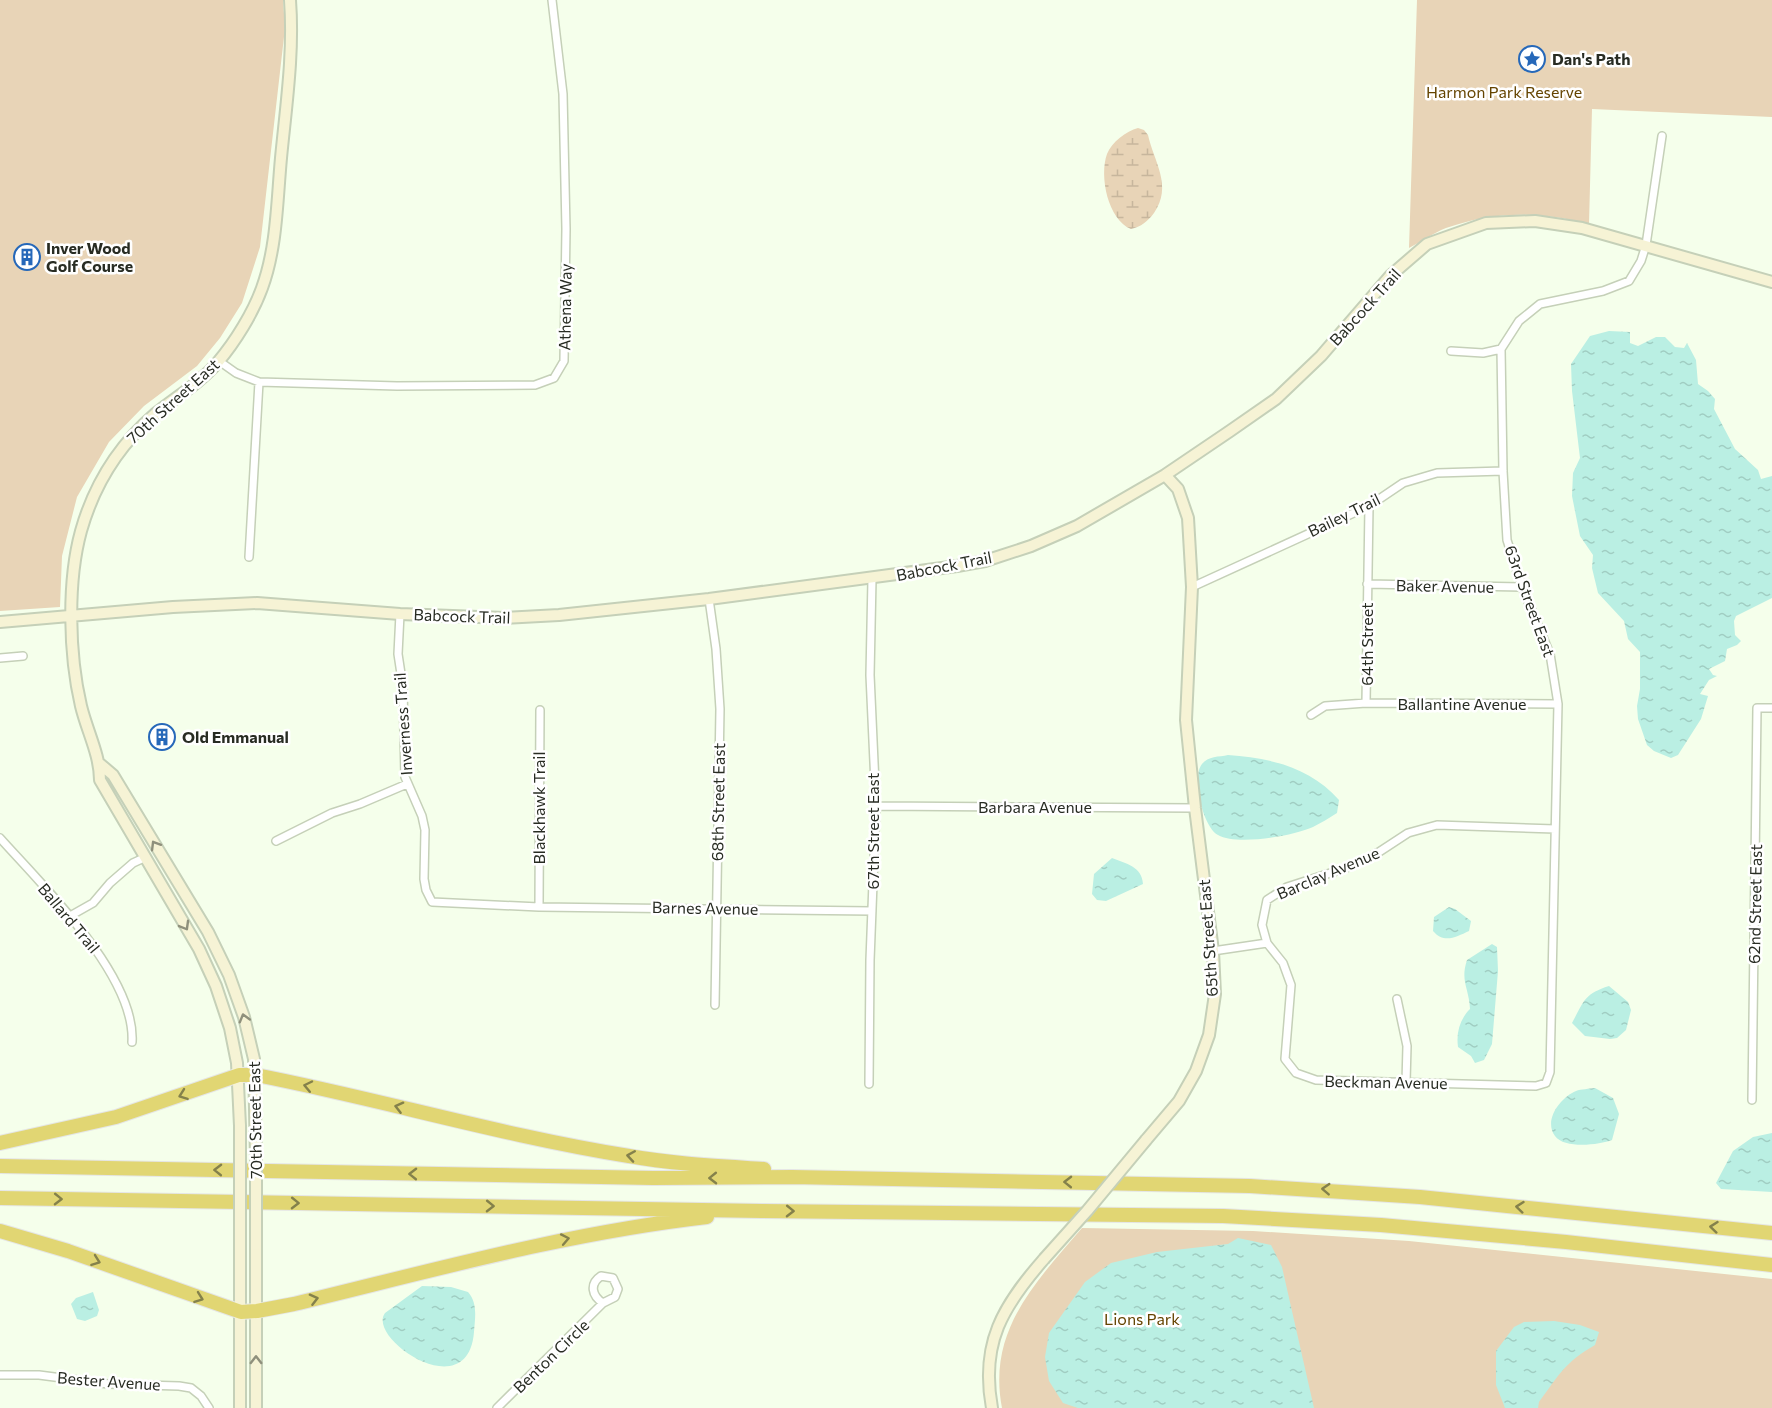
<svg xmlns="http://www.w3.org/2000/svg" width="1772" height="1408" font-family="Commissioner,sans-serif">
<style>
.green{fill:#e8d4b7}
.wetland{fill:url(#wetland-marsh)}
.water{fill:url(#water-ripples)}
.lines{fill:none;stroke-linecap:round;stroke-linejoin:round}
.street-casing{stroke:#c5d0b8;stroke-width:10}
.secondary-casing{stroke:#c5d0b8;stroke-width:14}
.highway-casing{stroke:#e5e6e5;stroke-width:16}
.street{stroke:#fff;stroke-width:7}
.secondary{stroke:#f6f3d5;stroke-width:10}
.highway{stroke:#e1d673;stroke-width:14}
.secondary-bridge-casing{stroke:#c5d0b8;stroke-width:14;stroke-linecap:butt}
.secondary-bridge{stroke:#f6f3d5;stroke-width:10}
.oneway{stroke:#8f907c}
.oneway2{stroke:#84814b}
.labels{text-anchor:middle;stroke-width:5;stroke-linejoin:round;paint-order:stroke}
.poi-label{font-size:16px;font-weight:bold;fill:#282c23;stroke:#fff;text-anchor:start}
.park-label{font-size:16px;fill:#654400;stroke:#fff}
.street-label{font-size:16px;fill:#282c23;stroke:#fff}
</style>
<defs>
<pattern id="wetland-marsh" width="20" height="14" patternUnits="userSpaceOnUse" patternTransform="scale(1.5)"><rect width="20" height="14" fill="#e8d4b7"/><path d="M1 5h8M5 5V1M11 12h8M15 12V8" fill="none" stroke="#c7b69d"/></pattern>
<pattern id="water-ripples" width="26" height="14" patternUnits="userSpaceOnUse" patternTransform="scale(1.5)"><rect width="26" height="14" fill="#baefe3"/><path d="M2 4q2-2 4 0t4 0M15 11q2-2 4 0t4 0" fill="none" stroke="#a0cdc2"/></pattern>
</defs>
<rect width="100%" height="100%" fill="#f5ffeb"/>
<path class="green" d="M0 0H283L285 28 260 247 242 303 220 338 197 366 144 406 109 442 77 497 62 556 60 607 0 611Z
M1417 0H1772V117L1592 109 1589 224C1540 211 1494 211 1446 228 1433 233 1421 242 1409 248Z
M1082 1228 1253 1231 1409 1241 1772 1279V1408H1002C987 1330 1036 1282 1082 1228Z"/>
<path class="wetland" d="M1138 128 1144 130 1148 135C1154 162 1173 186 1154 213 1148 221 1141 227 1131 229 1108 220 1099 176 1107 154 1112 142 1126 131 1138 128Z"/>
<path class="water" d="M1609 331 1630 332V343L1638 346 1656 337H1665L1675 347 1684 348 1687 343 1696 360 1698 384 1708 391 1715 399 1714 409 1735 449 1758 470 1761 479 1772 476V598L1736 616 1734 621 1735 635 1741 641 1737 645 1727 649 1725 661 1709 669 1713 675 1717 676 1709 680 1700 694 1708 696 1701 719 1678 755 1671 758 1654 751 1647 745 1638 719 1637 706 1640 689V652L1628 639 1624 621 1598 593 1592 568 1593 555 1580 536 1572 496 1573 473 1580 458 1572 391 1571 364 1590 336Z
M1228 755C1270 758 1310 767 1339 800L1337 813C1329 818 1321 823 1313 827 1293 836 1237 846 1218 835 1203 827 1191 777 1202 764 1208 756 1219 757 1228 755Z
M1112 858C1126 864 1142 866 1143 884L1106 901 1097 900 1092 894 1094 874Z
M1449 907 1455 909 1471 921 1469 931C1456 937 1444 944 1433 931L1434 917Z
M1492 944 1497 947 1498 971 1492 1044 1484 1060 1475 1063 1471 1056 1458 1047C1456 1032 1460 1019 1470 1009 1469 988 1460 981 1467 960Z
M1609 986 1628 1002 1631 1010 1626 1030 1617 1038 1610 1039 1585 1036 1572 1023C1584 1001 1584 994 1609 986Z
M1595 1088 1613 1098 1619 1114 1612 1140C1599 1145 1564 1149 1555 1136 1543 1120 1561 1097 1576 1091 1581 1089 1589 1089 1595 1088Z
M1772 1133V1192L1721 1189 1716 1183 1733 1151 1753 1137Z
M1238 1238 1271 1245 1282 1267 1314 1408H1078L1063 1403 1049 1381 1045 1357 1049 1333 1085 1282 1111 1263 1157 1252 1228 1244Z
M422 1286 451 1287 468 1292C478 1303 475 1318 474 1332 468 1408 366 1338 385 1313Z
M93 1292 99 1310 97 1316 85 1321 77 1319 71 1304 76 1298Z
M1554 1321 1580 1325 1599 1332 1595 1345C1565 1362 1559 1375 1539 1402L1538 1408H1505L1496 1385V1351L1514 1327 1524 1322Z"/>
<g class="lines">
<defs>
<path id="street" d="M1451 351 1483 353 1501 349
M219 361 236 373 259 382 397 386 535 385 554 378 564 361 566 229 563 94 552 0
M249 557 259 382
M1367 584 1522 587
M1192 587 1369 506 1403 483 1437 473 1503 471
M709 599 716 649 720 709 715 1005
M400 614 398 654 403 687 405 777 422 816 425 830 424 879 426 890 432 902 539 907 872 911
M0 658 23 656
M1366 703 1369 506
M1311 715 1325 706 1366 703 1558 704
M876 806 1195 808
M1555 829 1437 825 1408 833 1379 852 1352 866 1287 887 1267 900 1262 925 1267 943 1283 963 1291 985 1285 1059 1296 1073 1316 1080 1536 1086 1546 1083 1550 1072 1558 704 1550 654 1522 587 1507 540 1503 471 1501 349 1519 321 1540 304 1603 291 1629 281 1641 261 1646 245 1662 136
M0 838C42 885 136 976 132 1042
M276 841 332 813 360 804 407 784
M539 907 540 710
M70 916 93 903 110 883 133 863 146 857
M1213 951 1267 943
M1397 999 1407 1046 1406 1082
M869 1084 870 960 876 806 870 675 872 579
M1752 1100 1757 708H1772
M601 1276 613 1278 618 1289 615 1297 603 1303C592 1296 589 1284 601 1276Z
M0 1375H39L108 1384 179 1386 191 1388 201 1396 209 1408
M497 1408 603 1303"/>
<path id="secondary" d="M0 622 173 607 257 603 400 614 505 618 559 615 709 599 957 566 985 561 1031 546 1077 526 1165 475 1230 431 1276 399 1321 356 1390 276 1427 244 1486 223 1535 221 1582 228 1772 282
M100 764 113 775 208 932 229 975 244 1017 254 1059 256 1159
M240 1126 237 1063 230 1028 216 986 199 949 100 780C100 755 87 731 81 706 69 655 67 582 81 531 94 485 119 445 155 414 176 397 200 383 218 362 235 342 253 313 262 288 277 247 277 201 281 158 286 106 294 53 290 0
M1146 1140 1179 1101 1196 1071 1209 1035 1215 994 1213 951 1195 808 1186 720 1192 587 1188 518 1178 489 1165 475
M240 1408V1213
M256 1408V1245
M992 1408C980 1343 1003 1306 1044 1259"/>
<path id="highway" d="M0 1143 116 1117 239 1075H256C380 1099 503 1136 629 1156 673 1164 719 1166 764 1169
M0 1166 653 1178 792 1177 1250 1186 1420 1197 1772 1233
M0 1198 762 1211 1223 1216 1381 1225 1566 1242 1772 1265
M0 1231 68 1251 241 1312 257 1311 294 1304C431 1271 566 1233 707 1217"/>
</defs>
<use href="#street" class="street-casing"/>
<use href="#secondary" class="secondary-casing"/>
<use href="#highway" class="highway-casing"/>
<use href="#street" class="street"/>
<use href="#secondary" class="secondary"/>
<use href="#highway" class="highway"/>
<defs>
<path id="secondary-bridge" d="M240 1126V1213
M256 1245V1159
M1044 1259 1087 1211 1146 1140"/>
</defs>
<use href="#secondary-bridge" class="secondary-bridge-casing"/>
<use href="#secondary-bridge" class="secondary-bridge"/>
</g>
<defs><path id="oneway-chevron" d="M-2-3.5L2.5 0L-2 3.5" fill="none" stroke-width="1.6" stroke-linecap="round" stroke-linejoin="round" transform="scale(1.5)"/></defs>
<g class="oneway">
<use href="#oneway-chevron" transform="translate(155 845) rotate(-121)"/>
<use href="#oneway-chevron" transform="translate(185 926) rotate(60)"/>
<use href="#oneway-chevron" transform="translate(244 1018) rotate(-106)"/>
<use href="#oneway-chevron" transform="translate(256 1360) rotate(-90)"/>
</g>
<g class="oneway2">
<use href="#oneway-chevron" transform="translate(308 1086) rotate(-168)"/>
<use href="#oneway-chevron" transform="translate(183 1095) rotate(160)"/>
<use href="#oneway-chevron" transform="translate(399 1107) rotate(-166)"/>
<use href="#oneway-chevron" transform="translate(631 1156) rotate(-171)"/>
<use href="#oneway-chevron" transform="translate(218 1170) rotate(-179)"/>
<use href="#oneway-chevron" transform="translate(413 1174) rotate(-179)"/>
<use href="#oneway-chevron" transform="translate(713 1178) rotate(179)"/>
<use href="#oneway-chevron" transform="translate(1068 1182) rotate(-179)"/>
<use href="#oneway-chevron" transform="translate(1326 1189) rotate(-177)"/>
<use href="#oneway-chevron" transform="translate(58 1199) rotate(1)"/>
<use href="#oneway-chevron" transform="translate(295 1203) rotate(1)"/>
<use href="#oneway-chevron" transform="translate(490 1206) rotate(1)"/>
<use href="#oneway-chevron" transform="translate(1520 1207) rotate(-174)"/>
<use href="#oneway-chevron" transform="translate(790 1211) rotate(1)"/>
<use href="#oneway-chevron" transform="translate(1714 1227) rotate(-174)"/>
<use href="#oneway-chevron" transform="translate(565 1239) rotate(-11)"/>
<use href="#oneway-chevron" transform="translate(96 1261) rotate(20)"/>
<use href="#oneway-chevron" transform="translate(199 1298) rotate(20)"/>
<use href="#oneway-chevron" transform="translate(314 1299) rotate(-14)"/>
</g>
<defs>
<symbol id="sight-ring" viewBox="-11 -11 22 22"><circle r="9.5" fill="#fff" stroke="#2668b9" stroke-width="1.5"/><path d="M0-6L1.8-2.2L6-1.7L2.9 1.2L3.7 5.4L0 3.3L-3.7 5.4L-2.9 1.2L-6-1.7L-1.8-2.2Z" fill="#2668b9"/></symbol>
<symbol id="building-ring" viewBox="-11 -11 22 22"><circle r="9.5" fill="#fff" stroke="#2668b9" stroke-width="1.5"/><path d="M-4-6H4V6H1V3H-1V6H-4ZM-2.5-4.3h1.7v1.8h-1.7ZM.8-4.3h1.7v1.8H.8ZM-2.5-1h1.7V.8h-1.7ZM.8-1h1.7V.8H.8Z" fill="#2668b9"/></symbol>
</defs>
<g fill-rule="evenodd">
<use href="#sight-ring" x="1517" y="44" width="30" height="30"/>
<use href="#building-ring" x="12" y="242" width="30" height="30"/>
<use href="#building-ring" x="147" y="722" width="30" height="30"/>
</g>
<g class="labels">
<g class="poi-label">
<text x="1552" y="65">Dan's Path</text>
<text x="46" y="254">Inver Wood<tspan x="46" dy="18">Golf Course</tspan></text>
<text x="182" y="743">Old Emmanual</text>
</g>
<g class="park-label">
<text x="1504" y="98">Harmon Park Reserve</text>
<text x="1142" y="1325">Lions Park</text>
</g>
<g class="street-label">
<text transform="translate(565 307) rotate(-89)" y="6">Athena Way</text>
<text transform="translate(1365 307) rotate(-48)" y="6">Babcock Trail</text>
<text transform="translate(173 401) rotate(-42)" y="6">70th Street East</text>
<text transform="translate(1344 515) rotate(-26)" y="6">Bailey Trail</text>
<text transform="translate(944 566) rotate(-11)" y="6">Babcock Trail</text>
<text transform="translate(1445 586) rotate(1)" y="6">Baker Avenue</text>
<text transform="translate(1530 601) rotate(70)" y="6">63rd Street East</text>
<text transform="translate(462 616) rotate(2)" y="6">Babcock Trail</text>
<text transform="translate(1367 644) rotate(-90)" y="6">64th Street</text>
<text x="1462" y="710">Ballantine Avenue</text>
<text transform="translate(403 724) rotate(-94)" y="6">Inverness Trail</text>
<text transform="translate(718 802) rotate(-89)" y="6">68th Street East</text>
<text x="1035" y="813">Barbara Avenue</text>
<text transform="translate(539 808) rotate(-90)" y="6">Blackhawk Trail</text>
<text transform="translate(873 831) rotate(-90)" y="6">67th Street East</text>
<text transform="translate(1328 873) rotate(-23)" y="6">Barclay Avenue</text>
<text transform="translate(1755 904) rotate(-89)" y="6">62nd Street East</text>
<text transform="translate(705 908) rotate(1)" y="6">Barnes Avenue</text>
<text transform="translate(69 918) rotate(50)" y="6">Ballard Trail</text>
<text transform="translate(1208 938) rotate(-94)" y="6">65th Street East</text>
<text transform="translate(1386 1082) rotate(1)" y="6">Beckman Avenue</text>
<text transform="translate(255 1120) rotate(-91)" y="6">70th Street East</text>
<text transform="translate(551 1356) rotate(-44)" y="6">Benton Circle</text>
<text transform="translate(109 1381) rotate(4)" y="6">Bester Avenue</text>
</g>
</g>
</svg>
